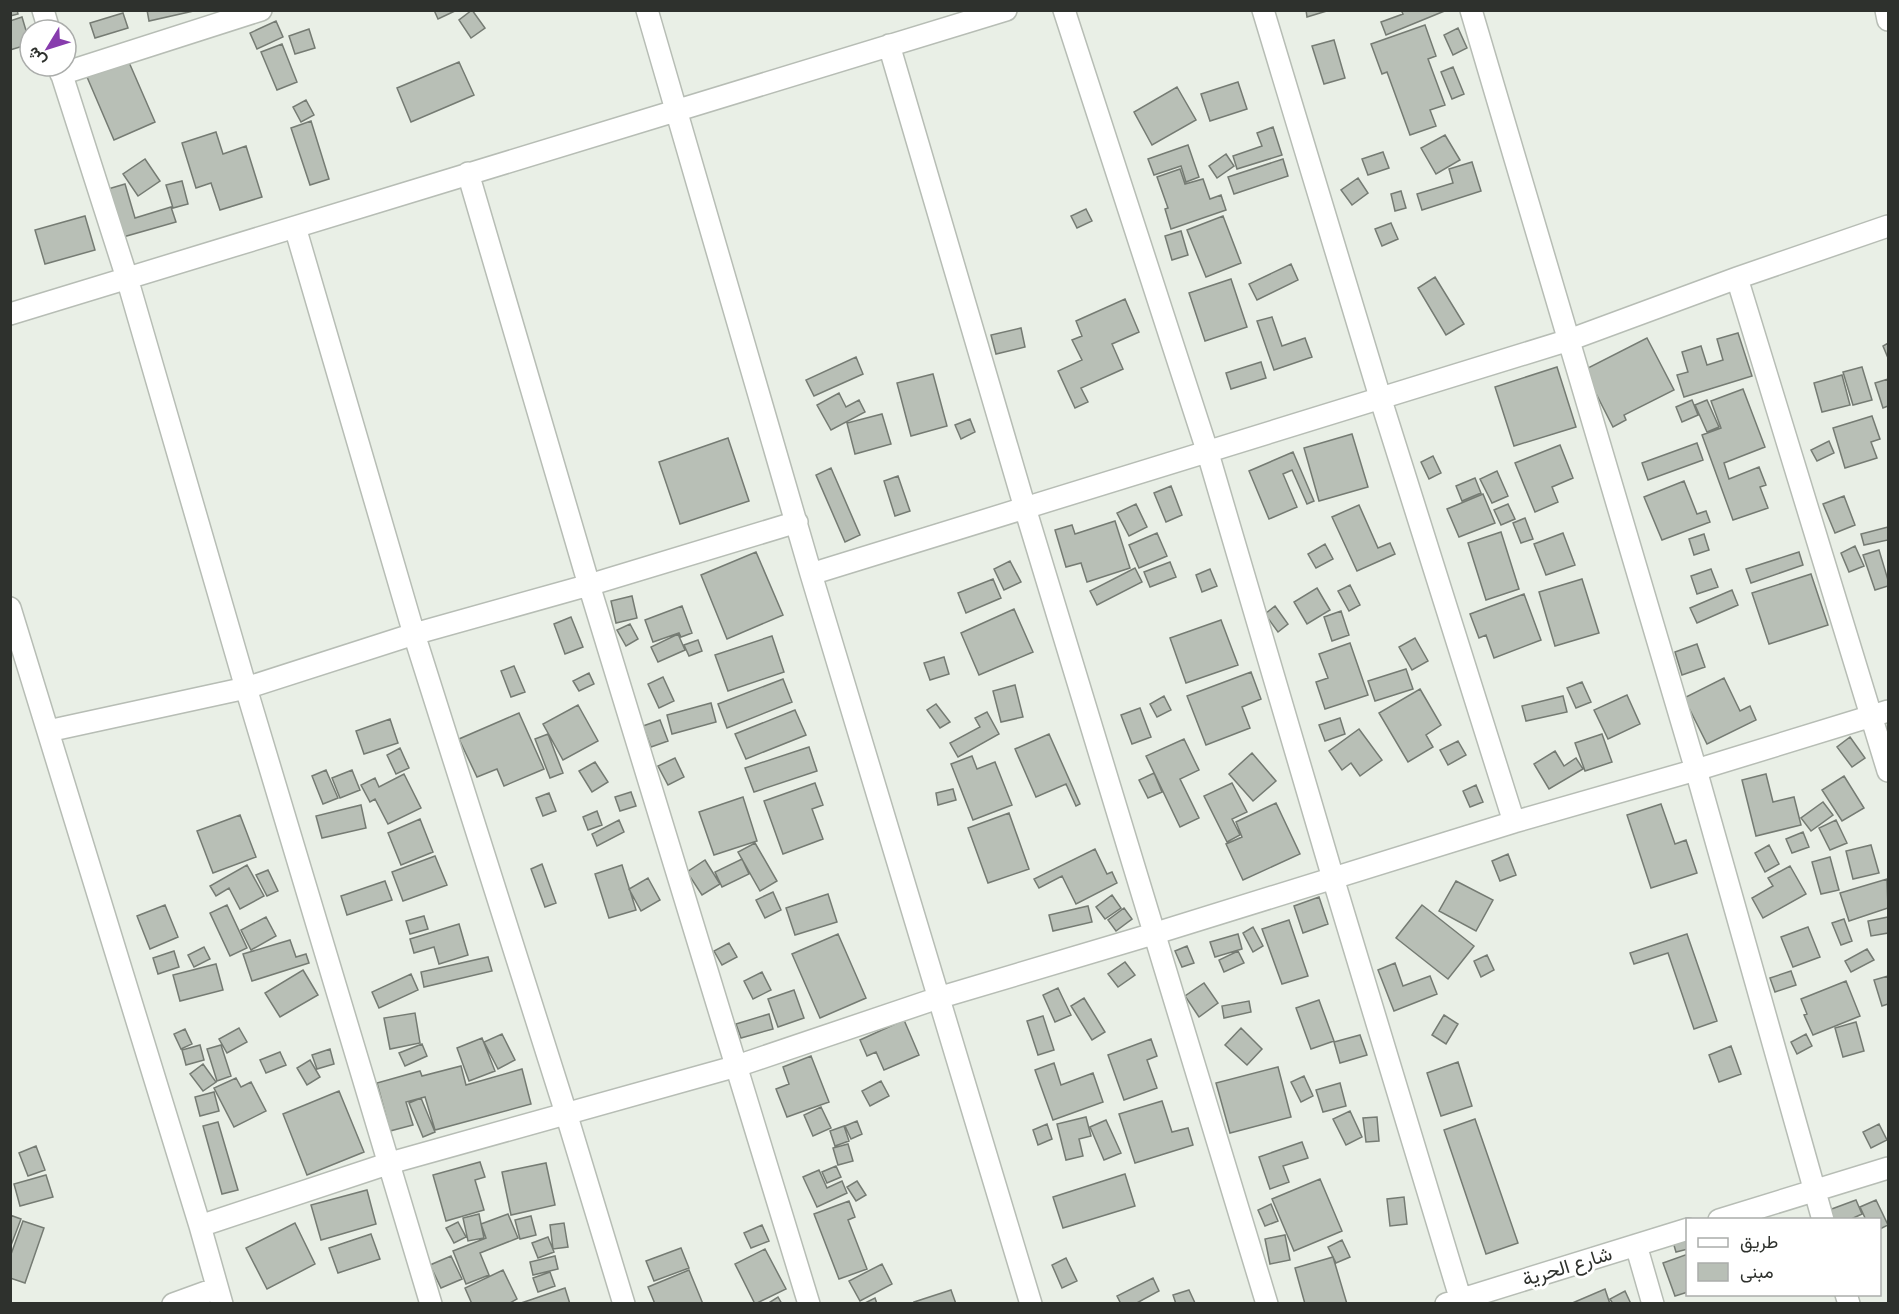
<svg xmlns="http://www.w3.org/2000/svg" width="1899" height="1314" font-family="Manrope,Vazirmatn,sans-serif">
<style>
.building{fill:#b8bfb6;stroke:#757b73;stroke-width:1.5}
.lines{fill:none;stroke-linecap:round;stroke-linejoin:round}
.street-casing{stroke:#b7bdb5;stroke-width:24}
.street{stroke:#fff;stroke-width:21}
.labels{text-anchor:middle;stroke-width:6;stroke-linejoin:round;paint-order:stroke}
.street-label{font-size:20px;fill:#2e312d;stroke:#fff}
</style>
<rect width="100%" height="100%" fill="#e9efe6"/>
<path class="building" d="M10 10H17L18 14 10 16Z
M147 10H198L149 21Z
M434 10H457L438 19Z
M472 10 485 28 471 38 459 20Z
M1306 10H1330L1307 17Z
M1401 10H1447L1386 35 1381 22 1403 14Z
M123 13 128 28 95 38 90 23Z
M22 17 30 44 10 50V21Z
M276 21 283 37 257 49 250 33Z
M1425 25 1436 56 1428 59 1445 105 1430 110 1436 126 1410 135 1387 72 1382 74 1371 44Z
M1458 28 1467 48 1453 55 1444 35Z
M309 29 315 48 295 54 289 36Z
M1334 40 1345 78 1324 84 1312 46Z
M282 44 297 82 277 90 261 52Z
M128 60 155 122 114 140 87 77Z
M459 62 474 95 411 122 397 88Z
M1453 67 1464 94 1452 99 1441 72Z
M1238 82 1247 109 1210 121 1201 94Z
M1177 87 1196 120 1152 145 1134 112Z
M306 100 314 115 301 122 293 107Z
M311 121 329 179 310 185 291 128Z
M1273 127 1282 155 1237 169 1233 156 1262 146 1257 133Z
M216 132 223 154 246 146 262 197 220 210 211 183 196 188 182 143Z
M1445 135 1460 160 1436 174 1421 148Z
M1188 145 1199 177 1186 182 1181 166 1154 175 1148 159Z
M1383 152 1389 168 1368 175 1362 159Z
M1226 154 1234 166 1217 178 1209 166Z
M145 159 160 181 138 196 123 174Z
M1283 159 1288 176 1234 194 1228 177Z
M1472 162 1481 191 1422 210 1417 194 1453 183 1449 169Z
M1180 169 1185 184 1203 179 1210 199 1221 195 1226 210 1171 229 1165 209 1168 208 1157 177Z
M1358 178 1368 193 1352 205 1341 190Z
M182 181 188 204 173 208 166 185Z
M125 184 135 218 171 207 176 222 123 237 108 189Z
M1401 191 1406 208 1395 211 1391 194Z
M1086 209 1092 221 1077 228 1071 216Z
M85 216 95 250 45 264 35 230Z
M1223 216 1241 263 1206 277 1187 230Z
M1391 223 1398 239 1382 246 1375 229Z
M1181 231 1188 255 1172 260 1165 236Z
M1291 264 1298 280 1257 300 1249 284Z
M1435 277 1464 324 1446 335 1418 288Z
M1231 279 1247 327 1205 341 1189 293Z
M1125 299 1139 332 1112 344 1123 369 1081 388 1088 402 1075 408 1058 371 1082 360 1072 340 1082 336 1076 321Z
M1272 317 1282 346 1305 338 1312 357 1274 370 1257 321Z
M1021 328 1025 347 996 354 991 335Z
M1738 333 1752 376 1684 397 1677 375 1688 372 1682 352 1701 346 1707 365 1723 360 1717 339Z
M1647 338 1674 390 1624 415 1626 420 1613 427 1584 370Z
M1888 343V358L1883 346Z
M856 357 863 374 814 396 806 380Z
M1261 362 1266 378 1231 389 1226 373Z
M1557 367 1576 427 1514 446 1495 387Z
M1862 367 1872 400 1853 405 1843 372Z
M933 374 947 426 911 436 897 383Z
M1842 375 1850 405 1822 412 1814 383Z
M1888 379V406L1883 408 1875 383Z
M1743 389 1765 447 1724 463 1729 479 1759 467 1766 485 1760 487 1768 508 1733 520 1702 435 1721 428 1711 401Z
M839 393 846 407 859 400 865 412 831 430 817 405Z
M1692 400 1698 415 1682 422 1676 407Z
M1707 400 1719 427 1707 432 1695 405Z
M882 414 891 444 855 454 847 423Z
M1872 416 1880 439 1871 442 1877 458 1845 468 1833 428Z
M970 419 975 432 961 439 955 425Z
M1352 434 1368 487 1319 501 1304 448Z
M728 438 749 501 680 524 659 462Z
M1829 441 1834 453 1817 461 1811 450Z
M1697 443 1703 460 1648 480 1642 463Z
M1560 445 1573 478 1552 487 1558 502 1535 512 1515 463Z
M1293 452 1314 501 1307 504 1292 470 1283 474 1297 507 1269 519 1249 471Z
M1433 456 1441 473 1429 479 1421 462Z
M831 468 860 535 845 542 816 475Z
M1497 471 1508 496 1492 503 1480 479Z
M898 476 910 511 895 516 884 481Z
M1475 478 1481 493 1462 501 1456 486Z
M1684 481 1697 514 1706 511 1710 522 1662 540 1644 497Z
M1171 486 1182 515 1166 522 1154 493Z
M1483 494 1495 523 1459 537 1447 509Z
M1844 496 1855 525 1835 533 1823 504Z
M1136 504 1147 527 1129 536 1117 513Z
M1508 504 1515 519 1501 525 1494 510Z
M1359 505 1378 548 1390 543 1395 554 1357 571 1332 517Z
M1525 518 1533 539 1521 543 1513 523Z
M1115 521 1130 568 1087 582 1081 563 1066 567 1055 530 1072 525 1075 534Z
M1888 527V540L1864 545 1861 534Z
M1501 532 1519 589 1486 600 1468 543Z
M1157 533 1167 556 1139 568 1129 545Z
M1563 533 1575 565 1546 575 1534 544Z
M1704 534 1709 550 1694 555 1689 539Z
M1325 544 1333 559 1316 568 1308 554Z
M1855 546 1864 566 1849 572 1841 553Z
M1879 550 1888 580V586L1875 590 1863 555Z
M756 552 783 615 727 639 701 575Z
M1799 552 1803 565 1751 583 1746 569Z
M1010 561 1021 582 1004 590 994 569Z
M1170 562 1176 577 1150 587 1144 572Z
M1135 568 1142 582 1097 605 1090 591Z
M1210 569 1217 586 1202 592 1196 575Z
M1711 569 1718 587 1697 594 1691 576Z
M1811 574 1828 625 1769 644 1752 593Z
M993 579 1001 598 966 613 958 593Z
M1582 579 1599 633 1555 646 1539 592Z
M1350 585 1360 605 1349 611 1338 591Z
M1317 588 1330 610 1307 624 1294 602Z
M1732 590 1738 605 1697 623 1690 608Z
M1524 594 1541 640 1494 658 1486 635 1479 638 1470 614Z
M632 596 637 618 616 623 611 601Z
M682 606 692 633 681 637 679 633 653 642 645 620Z
M1275 606 1288 624 1278 632 1265 614Z
M1014 609 1033 652 979 675 961 633Z
M1341 611 1349 635 1332 641 1324 617Z
M571 617 583 647 565 654 554 624Z
M1221 620 1238 665 1186 683 1170 638Z
M630 624 638 639 626 646 617 630Z
M678 634 685 650 658 662 651 647Z
M772 636 784 672 728 691 715 655Z
M1415 638 1428 661 1412 670 1399 647Z
M698 640 702 651 689 656 684 645Z
M1350 643 1368 695 1325 709 1316 682 1328 678 1319 654Z
M1697 644 1705 667 1682 675 1675 652Z
M944 657 949 674 930 680 924 663Z
M514 666 525 692 511 697 501 671Z
M1406 669 1413 689 1375 701 1368 681Z
M1251 672 1261 699 1242 707 1250 728 1206 745 1187 696Z
M589 673 594 684 579 691 573 681Z
M663 677 674 701 659 708 648 684Z
M1724 678 1740 711 1750 706 1756 720 1707 744 1684 698Z
M783 679 792 702 727 728 718 704Z
M1582 682 1591 702 1576 708 1567 688Z
M1015 685 1023 717 1001 722 993 691Z
M1420 689 1441 725 1426 735 1433 747 1408 762 1379 713Z
M1627 695 1640 724 1608 739 1594 710Z
M1164 696 1171 710 1157 717 1150 704Z
M1563 696 1567 712 1526 721 1522 706Z
M711 703 716 722 672 734 667 715Z
M936 704 950 722 940 728 927 710Z
M578 705 598 741 563 760 543 724Z
M1140 708 1151 737 1132 744 1121 715Z
M795 710 806 735 746 759 735 734Z
M987 712 999 734 958 757 950 743 980 727 975 718Z
M519 713 544 769 504 786 497 769 477 777 459 739Z
M1340 718 1345 734 1325 741 1319 725Z
M390 719 398 743 364 754 356 731Z
M660 720 668 741 651 747 643 726Z
M1359 729 1382 760 1360 776 1351 763 1342 770 1329 751Z
M548 734 563 773 550 778 535 739Z
M1049 734 1080 804 1076 806 1066 784 1036 797 1015 749Z
M1602 734 1612 762 1585 771 1575 743Z
M1850 737 1865 758 1852 767 1837 747Z
M1184 739 1199 770 1180 779 1199 818 1180 827 1146 756Z
M1458 741 1466 755 1448 765 1440 750Z
M809 747 817 771 754 792 745 768Z
M400 748 409 768 396 774 387 755Z
M1555 751 1564 766 1576 758 1583 769 1549 789 1534 764Z
M1252 753 1276 781 1253 801 1229 774Z
M972 756 977 769 995 762 1012 805 973 820 951 764Z
M675 758 684 777 668 785 658 766Z
M595 762 608 782 592 792 579 771Z
M326 770 338 798 323 804 312 776Z
M352 770 360 790 340 798 332 778Z
M1154 773 1162 792 1148 798 1139 780Z
M404 774 421 808 388 824 375 799 370 802 361 785 375 778 379 787Z
M1766 774 1773 802 1794 797 1801 825 1756 836 1742 780Z
M1844 776 1864 808 1842 821 1822 790Z
M815 783 823 805 812 809 823 839 783 854 764 801Z
M1232 783 1247 812 1232 819 1240 835 1227 842 1204 796Z
M1476 785 1483 802 1470 807 1463 791Z
M953 789 956 800 938 805 936 793Z
M631 792 636 806 620 811 615 797Z
M549 793 556 811 543 816 536 798Z
M743 797 757 841 714 855 699 812Z
M1823 802 1833 815 1811 831 1801 818Z
M1276 803 1300 854 1243 880 1226 844 1242 837 1236 822Z
M1661 804 1675 844 1686 840 1697 873 1651 888 1627 815Z
M361 805 366 828 322 838 316 816Z
M597 811 602 825 588 830 583 817Z
M1009 813 1029 869 988 883 968 828Z
M240 815 256 857 213 873 197 831Z
M420 819 433 852 401 865 388 833Z
M619 820 624 832 597 846 592 834Z
M1836 820 1847 843 1830 850 1819 828Z
M1803 832 1809 847 1792 853 1786 839Z
M755 843 777 881 760 891 738 852Z
M1769 845 1779 864 1765 872 1755 853Z
M1871 845 1879 873 1853 879 1846 851Z
M1095 849 1107 874 1112 872 1117 883 1076 904 1062 876 1039 888 1034 879Z
M1508 854 1516 875 1500 881 1492 861Z
M435 856 447 885 403 901 392 872Z
M1830 857 1839 890 1821 894 1812 862Z
M742 859 749 874 722 887 715 872Z
M705 860 720 884 702 895 687 872Z
M542 864 556 903 545 907 531 869Z
M247 865 264 896 240 909 229 888 216 896 210 886Z
M622 865 636 910 609 918 595 874Z
M1790 866 1806 894 1763 918 1752 898 1773 886 1768 878Z
M268 870 278 891 267 896 256 875Z
M648 878 660 900 641 911 629 889Z
M1887 879 1888 908 1849 921 1840 893Z
M385 881 392 900 347 915 341 896Z
M1456 881 1493 900 1476 931 1439 911Z
M773 892 781 910 765 918 756 900Z
M828 894 837 922 795 935 786 908Z
M1112 895 1121 908 1105 919 1096 907Z
M1319 897 1328 924 1303 933 1294 906Z
M165 905 178 937 150 949 137 916Z
M227 905 247 948 230 956 210 913Z
M1422 905 1474 946 1448 979 1396 938Z
M1088 906 1092 922 1053 931 1049 915Z
M1124 908 1132 919 1116 931 1108 920Z
M424 916 428 929 410 934 406 921Z
M266 917 276 936 251 950 241 930Z
M1888 917V933L1871 936 1868 921Z
M1844 919 1852 941 1841 945 1832 923Z
M1289 920 1308 976 1282 984 1262 929Z
M459 924 468 955 439 964 434 947 414 953 410 939Z
M1253 927 1263 946 1253 952 1243 933Z
M1808 927 1820 957 1793 967 1781 937Z
M838 934 866 998 820 1018 792 954Z
M1238 934 1242 949 1215 957 1210 942Z
M1687 934 1717 1021 1694 1029 1668 953 1634 964 1630 953Z
M290 940 296 957 306 954 309 963 252 981 243 954Z
M729 943 737 957 722 965 714 951Z
M1187 946 1194 963 1182 967 1175 951Z
M204 947 210 959 194 967 188 955Z
M1867 949 1874 960 1851 972 1845 961Z
M174 951 179 967 158 974 153 958Z
M1238 951 1244 963 1224 972 1219 960Z
M1487 955 1494 970 1481 977 1474 961Z
M488 957 492 971 424 987 421 972Z
M1125 962 1135 975 1118 987 1108 974Z
M1395 963 1403 986 1430 976 1437 994 1394 1011 1378 970Z
M216 964 223 990 180 1001 173 975Z
M303 970 318 995 280 1017 265 993Z
M1791 971 1796 985 1775 992 1770 978Z
M762 972 771 990 753 999 744 981Z
M411 974 418 990 379 1008 372 992Z
M1888 976V1004L1882 1006 1874 980Z
M1846 981 1860 1016 1813 1035 1804 1015 1807 1014 1801 999Z
M1204 983 1218 1003 1199 1017 1185 996Z
M1058 988 1071 1015 1055 1022 1043 995Z
M794 990 804 1018 778 1027 768 999Z
M1084 998 1105 1032 1092 1040 1071 1006Z
M1319 1000 1334 1041 1311 1049 1296 1008Z
M1249 1001 1251 1012 1224 1018 1222 1006Z
M415 1013 420 1043 390 1049 384 1018Z
M769 1014 773 1029 741 1038 736 1024Z
M1444 1015 1458 1024 1446 1044 1432 1035Z
M1043 1016 1054 1050 1038 1055 1027 1021Z
M904 1020 919 1055 884 1070 876 1052 867 1056 860 1040Z
M1856 1022 1864 1051 1843 1057 1835 1028Z
M239 1028 247 1042 227 1053 219 1039Z
M1241 1028 1262 1049 1247 1065 1225 1045Z
M185 1029 192 1044 181 1049 174 1034Z
M502 1034 515 1060 498 1069 484 1042Z
M1806 1034 1812 1046 1797 1054 1791 1042Z
M1360 1035 1367 1055 1340 1063 1334 1042Z
M482 1038 495 1071 469 1081 457 1048Z
M1151 1039 1157 1056 1147 1060 1157 1088 1124 1100 1108 1055Z
M422 1044 427 1056 405 1066 399 1053Z
M200 1045 204 1060 186 1065 182 1050Z
M221 1045 231 1076 217 1081 207 1049Z
M1731 1046 1741 1074 1719 1082 1709 1055Z
M330 1049 334 1064 317 1069 312 1055Z
M280 1052 286 1065 266 1073 260 1060Z
M811 1056 829 1102 787 1117 776 1089 789 1084 783 1067Z
M310 1060 320 1077 307 1085 297 1068Z
M1458 1062 1472 1106 1441 1116 1427 1073Z
M1054 1063 1061 1085 1093 1073 1103 1102 1053 1120 1035 1070Z
M203 1064 216 1082 203 1091 190 1074Z
M461 1066 466 1085 522 1069 531 1104 435 1130 425 1097 406 1102 413 1125 390 1131 377 1083 420 1071 422 1076Z
M1278 1067 1291 1117 1230 1133 1216 1083Z
M1304 1076 1313 1096 1301 1102 1291 1082Z
M236 1078 241 1087 251 1082 266 1111 234 1127 214 1088Z
M881 1081 889 1096 870 1106 862 1091Z
M1340 1083 1346 1106 1323 1112 1316 1090Z
M339 1091 364 1152 307 1175 283 1114Z
M214 1092 219 1111 200 1116 195 1097Z
M421 1098 435 1132 423 1137 409 1103Z
M1162 1101 1172 1132 1188 1128 1193 1145 1135 1163 1119 1114Z
M821 1107 831 1128 813 1136 804 1115Z
M1350 1111 1362 1137 1346 1145 1333 1119Z
M1086 1117 1091 1136 1079 1139 1083 1156 1066 1160 1057 1124Z
M1377 1117 1379 1141 1366 1142 1363 1118Z
M1475 1119 1518 1243 1486 1254 1444 1130Z
M1106 1120 1121 1153 1104 1160 1090 1127Z
M857 1121 862 1134 851 1139 845 1126Z
M218 1122 238 1190 222 1194 203 1126Z
M1047 1124 1052 1139 1038 1145 1033 1130Z
M1879 1124 1887 1140 1871 1148 1863 1132Z
M844 1126 849 1141 835 1146 830 1131Z
M1302 1142 1308 1158 1283 1166 1289 1182 1270 1189 1259 1157Z
M848 1144 853 1161 838 1165 833 1148Z
M36 1146 45 1170 28 1176 19 1153Z
M480 1162 485 1177 475 1180 484 1210 446 1221 433 1175Z
M546 1163 555 1205 511 1215 502 1172Z
M836 1166 841 1177 827 1183 822 1172Z
M819 1170 827 1188 842 1181 847 1193 817 1207 803 1177Z
M1125 1174 1135 1206 1063 1228 1053 1197Z
M46 1175 53 1197 20 1206 14 1184Z
M1320 1179 1342 1231 1294 1251 1272 1199Z
M857 1181 866 1195 856 1201 847 1187Z
M367 1190 376 1224 321 1240 311 1205Z
M1404 1197 1407 1224 1390 1226 1387 1199Z
M1856 1200 1862 1214 1849 1220H1833L1829 1210Z
M1876 1200 1888 1225 1880 1229V1220H1866L1860 1207Z
M849 1201 855 1217 848 1220 867 1269 839 1279 814 1214Z
M1271 1204 1278 1221 1265 1226 1258 1210Z
M479 1214 484 1238 468 1241 463 1218Z
M508 1214 518 1238 480 1253 489 1275 466 1284 453 1251 486 1238 481 1224Z
M10 1215 21 1219 10 1248Z
M531 1216 536 1235 520 1239 515 1220Z
M23 1221 44 1228 25 1283 10 1278V1257Z
M458 1222 466 1237 454 1243 446 1228Z
M295 1223 315 1264 267 1289 246 1248Z
M564 1223 568 1247 553 1249 550 1225Z
M762 1225 769 1241 751 1248 744 1233Z
M371 1234 380 1259 338 1273 329 1248Z
M1285 1235 1290 1260 1270 1264 1265 1239Z
M548 1237 554 1252 538 1258 532 1243Z
M1688 1238V1249L1676 1252 1673 1242Z
M1342 1240 1350 1257 1336 1263 1328 1247Z
M681 1248 689 1268 654 1281 646 1261Z
M765 1249 786 1289 755 1304 735 1264Z
M1688 1254V1292L1675 1296 1663 1263Z
M451 1256 462 1279 441 1288 430 1265Z
M555 1256 558 1269 533 1275 530 1262Z
M1333 1257 1347 1304H1305L1295 1268Z
M1066 1258 1077 1281 1062 1288 1052 1265Z
M882 1264 892 1284 860 1301 849 1281Z
M503 1270 517 1299 508 1304H472L465 1288Z
M689 1270 703 1304H655L648 1287Z
M550 1272 555 1286 538 1292 533 1278Z
M1153 1278 1159 1291 1135 1304H1121L1117 1296Z
M565 1288 570 1304H518L533 1299Z
M1605 1289 1610 1304H1570Z
M951 1290 956 1304H915L914 1302Z
M1189 1290 1195 1303 1176 1304 1173 1295Z
M1625 1291 1631 1304H1613L1610 1299Z
M778 1297 782 1304H767Z
M875 1298 877 1304H863Z"/>
<g class="lines">
<defs>
<path id="street" d="M43 10 49 30
M647 10 811 574 1031 1304
M1064 10 1207 450 1333 878 1462 1304
M1263 10 1380 397 1514 822
M1471 10 1696 770 1823 1220
M1886 10 1888 20
M889 45 1025 508 1267 1304
M59 66 127 278 246 688 431 1304
M61 74 261 10
M468 173 589 585 809 1304
M295 227 414 634 566 1113 624 1304
M1737 278 1888 771
M10 314 1006 10
M811 574 1569 340 1737 278 1888 226
M10 608 200 1226 222 1304
M48 731 246 688 414 634 589 585 797 522
M1719 1220 1888 1168
M200 1226 390 1163 737 1066 938 998 1153 934 1514 822 1696 770 1888 711
M1636 1245 1653 1304
M1846 1294 1849 1304
M173 1304 217 1288
M1446 1304 1688 1229"/>
</defs>
<use href="#street" class="street-casing"/>
<use href="#street" class="street"/>
</g>
<g class="labels">
<g class="street-label">
<text transform="translate(1567 1266) rotate(-17)" y="7">شارع الحرية</text>
</g>
</g>
<rect width="1899" height="1314" fill="none" stroke="#2e312d" stroke-width="24"/>
<rect x="1686" y="1218" width="195" height="78" fill="#ffffff" stroke="#abadab" stroke-width="1.5"/>
<rect x="1698" y="1238" width="30" height="9" fill="#ffffff" stroke="#abadab" stroke-width="1.5"/>
<text x="1740" y="1248" font-size="18" fill="#2e312d">طريق</text>
<rect x="1698" y="1263" width="30" height="18" fill="#b8bfb6" stroke="#abadab" stroke-width="1.5"/>
<text x="1740" y="1278" font-size="18" fill="#2e312d">مبنى</text>
<g transform="translate(48 48) rotate(232)"><circle r="28" fill="#ffffff" stroke="#abadab" stroke-width="1.5"/>
<path d="M0-4.5L10 22L0 15L-10 22Z" fill="#873cad"/>
<text y="-9" font-size="16" font-weight="bold" text-anchor="middle" fill="#2e312d">ش</text>
</g>
</svg>
